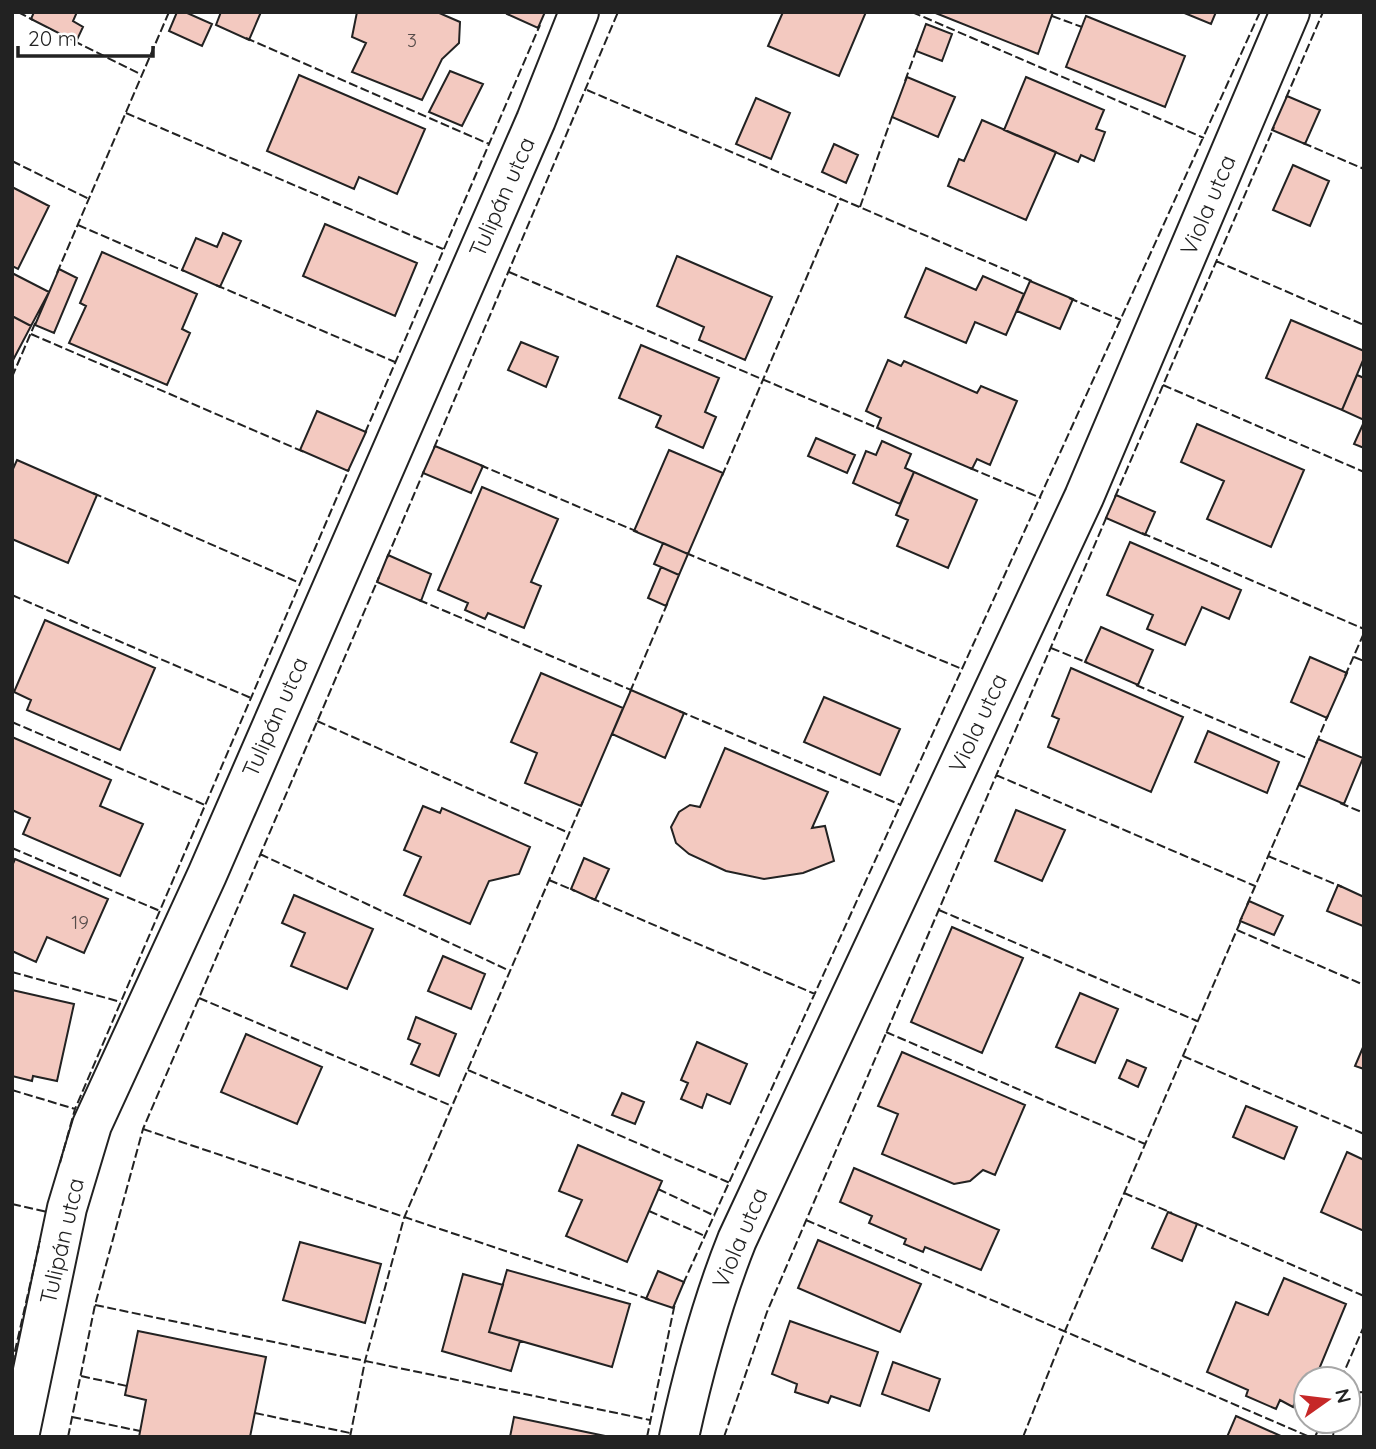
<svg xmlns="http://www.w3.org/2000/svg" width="1376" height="1449" font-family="Quicksand,sans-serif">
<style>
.building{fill:#f3c9c0;stroke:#222;stroke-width:2}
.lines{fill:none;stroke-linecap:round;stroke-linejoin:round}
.street-casing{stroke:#222;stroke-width:42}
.street{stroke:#fff;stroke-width:38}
.fence{stroke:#222;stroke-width:2;stroke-dasharray:9 3.5;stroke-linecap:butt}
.labels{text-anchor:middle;stroke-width:5;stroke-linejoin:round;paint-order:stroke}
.number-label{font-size:19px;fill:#564c4a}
.street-label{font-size:23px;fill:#222;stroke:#fff}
</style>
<rect width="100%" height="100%" fill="#fff"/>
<path class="building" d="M34 12H77L73 21 83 27 76 42 31 19Z
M177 12H185L212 24 202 46 169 31Z
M221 12H261L249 40 216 25Z
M357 12H437L460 22 459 43 442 59 422 100 352 72 366 43 352 37Z
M508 12H545L538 28 507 14Z
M783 12H866L839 76 768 46Z
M933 12H1053L1038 54Z
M1182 12H1216L1211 24Z
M1086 16 1185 56 1165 107 1066 67Z
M926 24 952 34 942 61 916 51Z
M450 71 483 84 462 126 429 112Z
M299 75 425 129 397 194 359 177 354 189 267 151Z
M907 77 955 97 938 137 892 117Z
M1026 77 1104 110 1096 129 1105 132 1094 161 1081 155 1078 162 1004 130Z
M1287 96 1320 110 1305 144 1272 130Z
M756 98 790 113 771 159 736 144Z
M982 120 1056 152 1026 220 948 186 959 159 964 161Z
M834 144 858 155 846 183 822 172Z
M1293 165 1329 181 1310 226 1273 210Z
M12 187 49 206 18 269 12 266Z
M325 224 417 263 395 316 303 276Z
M223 233 241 241 220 287 182 270 196 238 217 247Z
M102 252 197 294 182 329 190 333 167 385 69 343 86 306 80 303Z
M677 256 772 297 745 360 699 340 704 327 657 306Z
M926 268 976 290 983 276 1024 294 1006 335 975 322 966 343 905 317Z
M59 269 77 278 54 333 35 325Z
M12 273 49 292 31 326 12 316Z
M1030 281 1073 299 1060 329 1017 311Z
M12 316 31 326 12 362Z
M1291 320 1364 351V358L1342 410 1266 378Z
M521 342 558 357 546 387 508 370Z
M641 345 719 378 705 412 716 417 703 448 656 427 661 416 619 398Z
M888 360 901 366 904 361 977 393 981 386 1017 401 990 465 977 459 972 469 877 428 881 418 866 411Z
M1357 375 1364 378V420L1342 410Z
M317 411 366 432 348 471 300 450Z
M1364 422V448L1354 444Z
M1197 424 1304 470 1271 547 1207 519 1224 481 1181 462Z
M816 438 855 455 847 473 808 456Z
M882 441 911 454 905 468 914 472 900 504 853 483 866 451 876 455Z
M435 446 483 466 471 493 423 473Z
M669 450 723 473 688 554 634 531Z
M17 460 97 495 68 563 12 539V471Z
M914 472 977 500 948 568 897 546 908 520 896 515Z
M482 487 558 519 531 582 541 586 524 628 488 613 485 619 465 610 468 603 438 590Z
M1116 495 1155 512 1145 535 1106 518Z
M1130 542 1241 590 1229 619 1202 607 1185 645 1147 629 1153 615 1107 595Z
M663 543 688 554 679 575 654 564Z
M388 555 431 574 421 601 377 582Z
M661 567 679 575 666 606 648 598Z
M45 620 155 668 120 750 27 710 31 700 14 692Z
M1101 627 1153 650 1138 685 1085 662Z
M1310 657 1347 673 1327 718 1291 702Z
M1071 668 1183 717 1151 792 1048 747 1059 719 1052 716Z
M541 673 623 708 581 806 525 783 537 753 511 742Z
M631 690 684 713 665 758 612 734Z
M824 697 900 729 880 775 804 742Z
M1208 731 1279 762 1267 793 1195 762Z
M12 737 111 780 100 806 143 824 120 876 23 834 30 818 12 810Z
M1318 739 1363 758 1344 804 1299 785Z
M725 748 828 792 812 828 825 826 834 861 803 873 764 879 726 871 689 854 676 843 671 827 679 812 690 805 700 807Z
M423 806 440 813 442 808 530 847 519 874 489 881 470 924 404 895 421 857 404 850Z
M1016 810 1065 830 1042 881 995 861Z
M584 858 609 869 595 900 571 889Z
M15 859 108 899 84 953 47 937 36 962 12 951V866Z
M1338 885 1364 897 1363 926 1327 911Z
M294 895 373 929 347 989 291 966 305 933 282 923Z
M1249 901 1283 916 1274 935 1240 921Z
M952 927 1023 958 982 1053 911 1022Z
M443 956 485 974 471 1009 428 991Z
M12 990 74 1004 57 1081 33 1076 32 1081 12 1076Z
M1080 993 1118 1009 1095 1063 1056 1047Z
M416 1017 456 1034 439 1076 411 1064 420 1044 408 1039Z
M246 1034 322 1067 297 1124 221 1092Z
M697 1042 747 1064 730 1104 707 1094 702 1108 681 1099 688 1083 681 1080Z
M1364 1045V1069L1355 1066Z
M902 1052 1025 1105 995 1175 983 1170 970 1181 954 1184 882 1154 898 1114 878 1106Z
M1127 1060 1146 1068 1138 1087 1119 1078Z
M622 1093 644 1102 635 1124 612 1115Z
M1246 1106 1297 1127 1284 1159 1233 1137Z
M578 1145 662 1181 627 1262 566 1236 582 1200 559 1191Z
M1347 1152 1364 1160V1231L1321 1212Z
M854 1168 999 1230 981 1270 925 1247 923 1252 904 1244 906 1239 869 1223 872 1216 840 1202Z
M1168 1212 1197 1224 1182 1261 1152 1248Z
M818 1240 921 1284 900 1332 798 1288Z
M300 1242 381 1264 365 1323 283 1300Z
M507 1270 630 1304 612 1367 489 1332Z
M658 1271 684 1282 673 1308 646 1299Z
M463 1274 503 1285 489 1332 520 1341 511 1371 442 1351Z
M1284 1278 1346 1304 1315 1379H1306V1396L1299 1393 1293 1407 1280 1400 1276 1409 1246 1396 1248 1390 1207 1372 1236 1302 1268 1315Z
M790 1321 878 1352 860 1406 831 1396 828 1403 795 1392 797 1384 772 1374Z
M138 1331 266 1357 250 1437H139L146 1400 125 1395Z
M893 1362 940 1379 929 1411 882 1394Z
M1236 1416 1283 1437H1227Z
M514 1417 610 1437H510Z"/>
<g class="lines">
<defs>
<path id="street" d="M19 1437 67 1208 92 1125 207 875 536 120 579 12
M679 1437C694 1369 711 1305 737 1240L1084 497 1290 12
M1353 1437 1364 1412"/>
</defs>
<use href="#street" class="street-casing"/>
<use href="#street" class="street"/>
<path class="fence" d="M18 12 33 20
M912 12 1204 138
M1052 16 1082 27
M246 38 489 144
M74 41 142 75
M905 81 917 48
M587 90 1034 282
M1286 98 1323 12
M126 113 443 249
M1303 143 1364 169
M12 161 89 199
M860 207 893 114
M78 225 184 271
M1216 261 1364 325
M509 272 880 429
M57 273 169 12
M216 285 395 362
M1069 298 1121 320
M31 334 304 452
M12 377 36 321
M1163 385 1364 472
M365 433 540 25
M434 448 618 12
M480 465 638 532
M970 468 1041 498
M722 476 840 199
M93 493 300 583
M1115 497 1274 127
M1142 533 1364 629
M686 553 962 669
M387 558 424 471
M12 595 251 698
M419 600 631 690
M1051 648 1088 663
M1354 657 1364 661
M1345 676 1364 633
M1136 685 1309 759
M630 692 668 602
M679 711 901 805
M317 721 569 833
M12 722 205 805
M1316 744 1328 715
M996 775 1255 886
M1340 803 1364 813
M12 848 160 911
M260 854 510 971
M1268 856 1342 887
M549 880 575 891
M591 898 815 994
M1247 905 1300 782
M939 910 1197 1021
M1237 930 1364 985
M12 972 121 1002
M199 998 452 1106
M886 1032 1145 1144
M1183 1056 1364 1134
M468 1070 730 1183
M12 1090 75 1109
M143 1129 651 1300
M60 1163 75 1109 349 469
M658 1189 715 1216
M1124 1193 1172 1213
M12 1204 47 1212
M649 1211 705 1236
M806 1220 1310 1437
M1195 1223 1364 1296
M683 1284 1260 12
M95 1305 650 1420
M12 1364 40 1241
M81 1376 127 1386
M1341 1379 1364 1326
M255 1413 350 1433
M72 1417 140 1431
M68 1437 95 1305 143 1129 379 577
M350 1437 365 1361 404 1218 583 801
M647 1437 675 1303
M724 1437 767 1312 1107 516
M1023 1437 1065 1331 1242 918
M1315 1437 1322 1421"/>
</g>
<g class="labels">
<g class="number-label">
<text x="412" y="47">3</text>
<text x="80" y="929">19</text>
</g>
<g class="street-label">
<text transform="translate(502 197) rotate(-66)" y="8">Tulipán utca</text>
<text transform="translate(1208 205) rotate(-67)" y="8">Viola utca</text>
<text transform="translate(275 717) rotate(-66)" y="8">Tulipán utca</text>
<text transform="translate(978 723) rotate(-65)" y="8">Viola utca</text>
<text transform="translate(740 1238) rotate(-67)" y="8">Viola utca</text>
<text transform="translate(62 1241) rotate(-77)" y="8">Tulipán utca</text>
</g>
</g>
<rect width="1376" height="1449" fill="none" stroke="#222222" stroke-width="28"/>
<g transform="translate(1327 1400) rotate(76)"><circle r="33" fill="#ffffff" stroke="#a7a7a7" stroke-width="2"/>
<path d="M0-5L12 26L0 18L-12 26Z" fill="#c62828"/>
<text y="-10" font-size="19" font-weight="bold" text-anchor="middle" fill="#222222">N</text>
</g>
<path d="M18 46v10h135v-10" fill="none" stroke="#222222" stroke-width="3.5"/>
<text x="28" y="46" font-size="21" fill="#222222" stroke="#ffffff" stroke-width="5" paint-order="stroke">20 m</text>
</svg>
